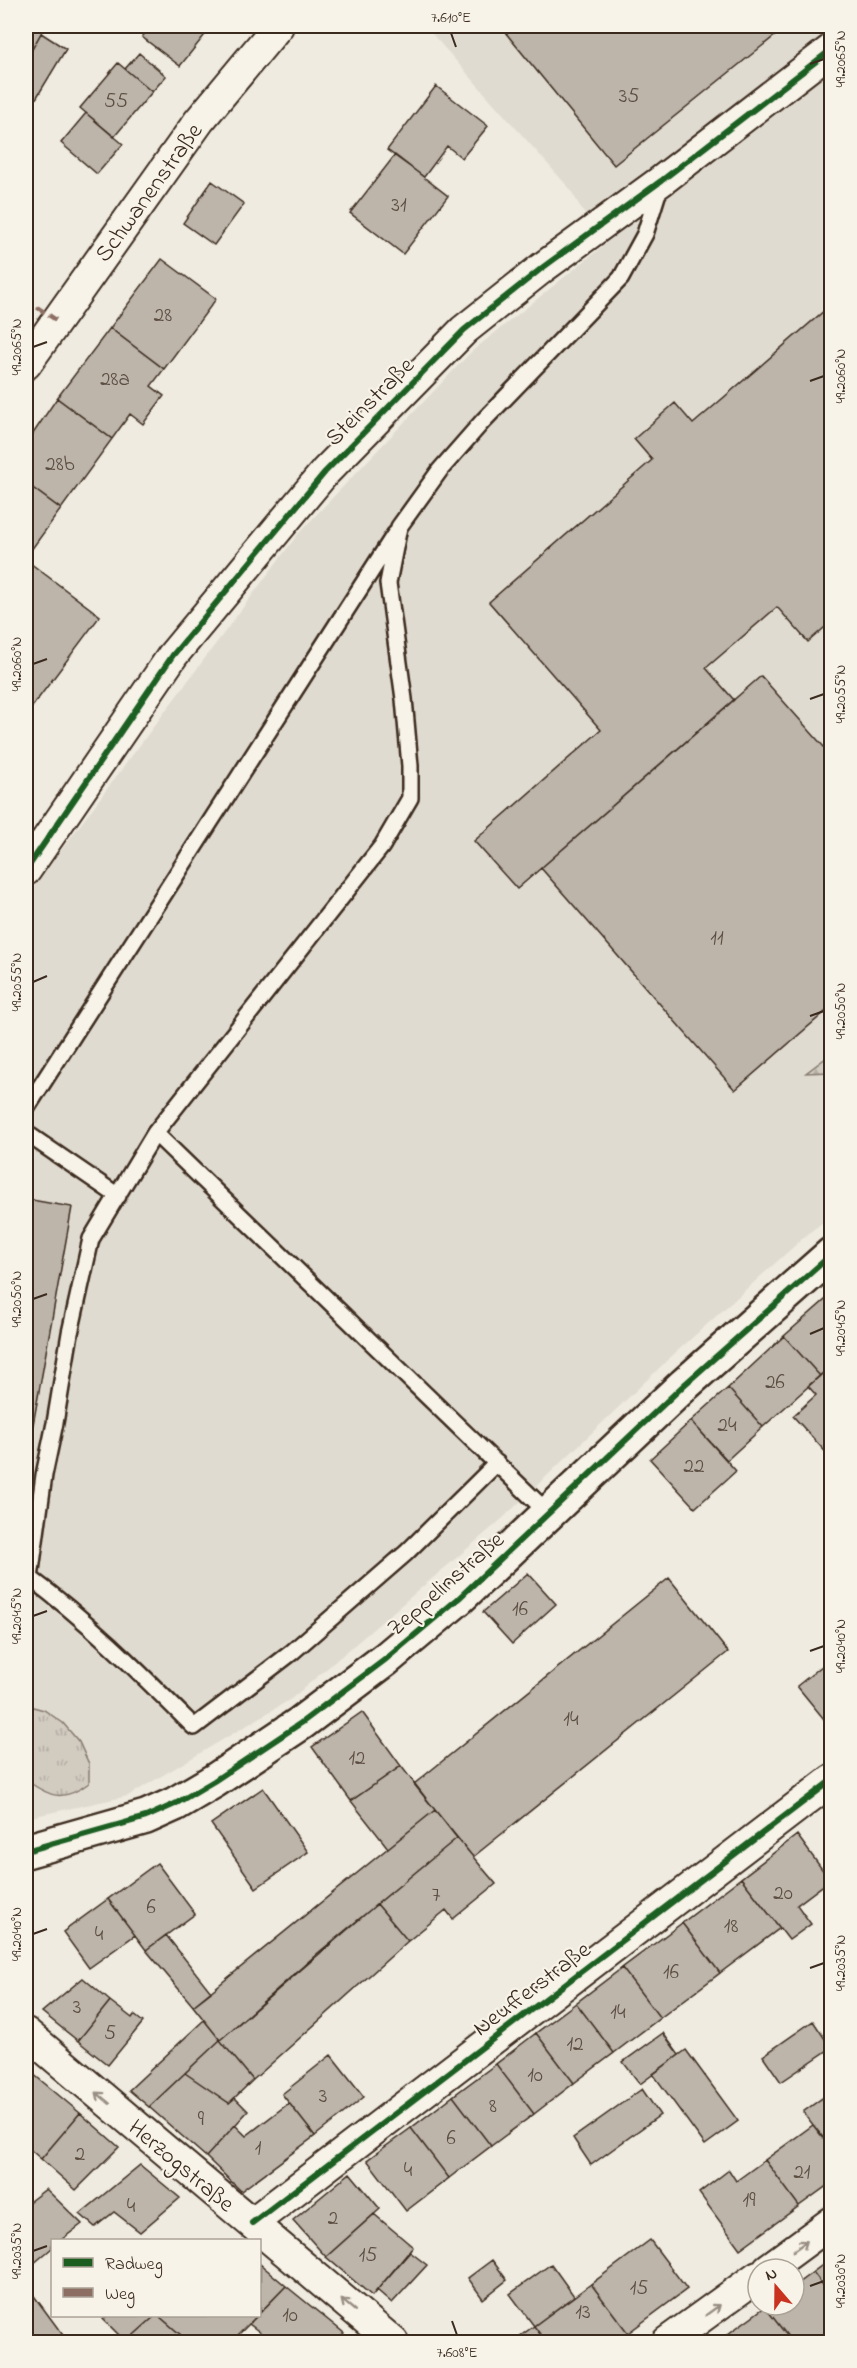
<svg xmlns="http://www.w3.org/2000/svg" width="857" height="2368" font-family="'Indie Flower',sans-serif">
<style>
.built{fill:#e0dbd0}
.grass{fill:url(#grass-tufts);stroke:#867a6f;stroke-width:1.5}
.forest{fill:url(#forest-firs);stroke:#867a6f;stroke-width:1.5}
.building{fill:#bdb5aa;stroke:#3b2a1e;stroke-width:1.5}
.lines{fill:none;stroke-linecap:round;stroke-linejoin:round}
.lane-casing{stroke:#3b2a1e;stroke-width:20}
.street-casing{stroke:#3b2a1e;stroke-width:34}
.secondary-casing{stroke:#3b2a1e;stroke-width:38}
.lane{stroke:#f7f3e8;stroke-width:15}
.street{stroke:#f7f3e8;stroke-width:30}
.secondary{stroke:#f7f3e8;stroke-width:33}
.quiet{stroke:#8d6e63;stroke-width:4.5;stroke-dasharray:9 4.5;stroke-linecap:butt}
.cycleway-casing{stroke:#f7f3e8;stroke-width:10}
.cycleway{stroke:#1b5e20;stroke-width:6}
.oneway{stroke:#998e83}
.ticks{fill:none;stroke:#3b2a1e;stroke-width:2}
.labels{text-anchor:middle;stroke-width:4.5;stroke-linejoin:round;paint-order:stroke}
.number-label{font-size:21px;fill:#5c4d41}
.street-label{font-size:24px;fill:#3b2a1e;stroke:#f7f3e8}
.neatline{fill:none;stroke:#3b2a1e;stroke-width:2}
.ticks-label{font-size:15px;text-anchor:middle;fill:#3b2a1e}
</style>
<defs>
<pattern id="grass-tufts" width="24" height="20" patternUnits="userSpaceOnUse" patternTransform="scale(1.5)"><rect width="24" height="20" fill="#d1cbc0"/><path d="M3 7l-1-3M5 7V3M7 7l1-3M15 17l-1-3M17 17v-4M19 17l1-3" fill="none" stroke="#b4aea5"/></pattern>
<pattern id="forest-firs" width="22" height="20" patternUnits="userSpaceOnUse" patternTransform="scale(1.5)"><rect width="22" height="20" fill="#d1cbc0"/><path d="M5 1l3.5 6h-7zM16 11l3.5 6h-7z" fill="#b4aea5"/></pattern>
</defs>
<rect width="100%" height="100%" fill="#efebe0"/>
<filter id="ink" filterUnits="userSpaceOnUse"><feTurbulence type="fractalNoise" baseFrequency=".0167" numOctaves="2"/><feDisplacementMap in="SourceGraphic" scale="12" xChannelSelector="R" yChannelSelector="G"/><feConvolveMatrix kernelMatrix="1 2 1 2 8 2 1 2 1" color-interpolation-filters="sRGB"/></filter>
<g filter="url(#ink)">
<path class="built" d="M425 26H831L832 1054 807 1072H831V1216L810 1232 674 1354 502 1519 291 1699 128 1796 26 1818V897L298 534 471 352 603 246 570 189Z"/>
<path class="grass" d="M26 1705 44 1710 63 1723 79 1742 89 1764V1783C64 1802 51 1798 26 1780Z"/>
<path class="forest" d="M831 1054V1072L806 1073Z"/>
<path class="building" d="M26 26H45L26 60Z
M151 26H212L180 66 142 37Z
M500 26H787L614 165Z
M41 33 66 49 26 115V60Z
M139 53 166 76 152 92 125 69Z
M118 63 152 92 114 137 80 108Z
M436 86 488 126 462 158 447 146 424 177 387 150Z
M86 113 123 144 97 174 61 143Z
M395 155 448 196 403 254 350 213Z
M212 181 244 204 214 245 183 223Z
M162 259 216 299 164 369 110 328Z
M832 304V621L808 642 777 607 706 668 734 700 517 889 474 841 601 730 489 602 652 460 634 439 675 403 693 424Z
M110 328 164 369 151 386 164 396 143 424 130 414 112 439 57 398Z
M57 398 112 439 61 509 26 483V444Z
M26 483 61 509 26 557Z
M26 560 100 616 26 715Z
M761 676 832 756V1006L735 1090 541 868Z
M26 1199 72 1207 26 1464Z
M832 1294V1365L820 1376 784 1336Z
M784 1336 820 1376 763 1427 728 1388Z
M832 1365V1459L793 1416 816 1395 808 1386Z
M728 1388 763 1427 727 1460 691 1421Z
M691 1421 736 1471 695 1508 650 1459Z
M528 1573 556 1604 512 1644 483 1612Z
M669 1578 728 1652 473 1857 414 1784Z
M832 1658V1729L797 1686Z
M362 1712 401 1766 351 1801 312 1747Z
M401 1766 435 1810 388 1848 351 1801Z
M263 1788 308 1852 256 1888 211 1824Z
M435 1810 457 1838 318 1953 220 2040 193 2006Z
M797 1835 830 1880 797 1905 811 1924 789 1940 741 1878Z
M457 1838 496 1884 453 1919 446 1910 408 1941 377 1904Z
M157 1863 195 1914 146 1950 108 1899Z
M741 1878 780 1928 720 1973 682 1923Z
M108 1899 135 1935 89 1968 63 1932Z
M377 1904 408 1941 253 2080 220 2040Z
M682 1923 720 1973 660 2018 622 1968Z
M166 1935 211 1992 193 2006 146 1950Z
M622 1968 660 2018 614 2053 576 2003Z
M83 1978 110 2001 78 2041 42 2012Z
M110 2001 132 2018 134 2015 143 2022 108 2065 78 2041Z
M576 2003 614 2053 574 2083 536 2033Z
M204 2020 220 2040 149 2107 129 2090Z
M813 2021 831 2048 781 2082 763 2056Z
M536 2033 574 2083 534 2114 496 2064Z
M663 2033 679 2055 640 2084 623 2062Z
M220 2040 253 2080 229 2103 185 2073Z
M686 2050 738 2121 705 2145 653 2074Z
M331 2055 364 2097 315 2136 282 2094Z
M496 2064 534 2114 491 2146 453 2096Z
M26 2068 80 2113 41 2159 26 2146Z
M185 2073 229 2103 235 2098 248 2111 206 2157 149 2107Z
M642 2089 660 2115 591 2165 573 2138Z
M832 2091V2149L803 2112Z
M453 2096 491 2146 449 2178 411 2128Z
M289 2103 315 2136 241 2191 206 2157 235 2125 246 2136Z
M80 2113 119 2147 76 2190 41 2159Z
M813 2125 832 2149V2182L799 2206 765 2160Z
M411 2128 449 2178 406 2211 367 2160Z
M765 2160 799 2206 740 2249 699 2193 729 2170 736 2181Z
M140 2165 180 2198 140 2232 114 2212 95 2227 80 2214Z
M350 2173 380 2209 326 2257 293 2220Z
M46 2189 82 2224 61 2240H52V2248L26 2270V2204Z
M374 2214 413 2247 372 2296 326 2257Z
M650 2240 687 2289 628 2333 591 2284Z
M410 2252 427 2265 392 2303 377 2290Z
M832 2258V2297L813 2272Z
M492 2260 507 2280 483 2299 468 2278Z
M260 2264 286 2286 260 2313Z
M551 2264 574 2296 534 2326 510 2294Z
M813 2272 832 2297V2328L812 2342H792L765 2307 768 2305H794V2286Z
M591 2284 628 2333 615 2342H546L534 2326Z
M26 2285 68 2342H26Z
M286 2286 344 2333 334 2342H273L249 2324Z
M765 2307 792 2342H717Z
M107 2316H155L126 2342 103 2319Z
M155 2316H159L189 2342H126Z
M159 2316H257L231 2342H189Z
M534 2326 546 2342H512Z"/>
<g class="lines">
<defs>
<path id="lane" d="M26 1109 395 534
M26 1133 118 1196
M155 1133 91 1239 70 1333 55 1423 44 1475 30 1578C90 1622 141 1674 194 1727L291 1653 406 1553 497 1463
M549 1514 155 1133 382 846 410 798V766L404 699 388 583 399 527 440 470 483 421 621 278 645 234 660 186"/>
<path id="street" d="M26 364 199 121 278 26
M26 870 173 655 325 472 464 330 542 268 661 181 832 49
M26 2033 393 2342
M252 2223 832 1780
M768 2269 832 2222
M667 2342 758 2276"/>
<path id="secondary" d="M26 1851 146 1817 175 1804 214 1781 301 1723 386 1659 459 1598 684 1385 832 1254"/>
</defs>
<use href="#lane" class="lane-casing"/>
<use href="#street" class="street-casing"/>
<use href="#secondary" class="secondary-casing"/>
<use href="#lane" class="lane"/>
<use href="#street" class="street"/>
<use href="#secondary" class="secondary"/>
<path class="quiet" d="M26 300 56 320"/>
<defs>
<path id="cycleway" d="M26 870 173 655 325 472 464 330 542 268 661 181 832 49
M26 1851 146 1817 175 1804 214 1781 301 1723 386 1659 459 1598 684 1385 832 1254
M252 2223 832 1780"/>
</defs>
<use href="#cycleway" class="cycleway-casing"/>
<use href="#cycleway" class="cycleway"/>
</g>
<defs><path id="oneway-shaft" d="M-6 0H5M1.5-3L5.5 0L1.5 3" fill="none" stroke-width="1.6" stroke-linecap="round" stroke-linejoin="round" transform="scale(1.5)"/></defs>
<g class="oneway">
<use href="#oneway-shaft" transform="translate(103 2098) rotate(-140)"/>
<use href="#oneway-shaft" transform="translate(800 2246) rotate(-36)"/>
<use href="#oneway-shaft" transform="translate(348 2305) rotate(-140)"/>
<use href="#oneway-shaft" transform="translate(713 2310) rotate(-36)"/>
</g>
</g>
<path class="ticks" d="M451 33 456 47M810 64 824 59M33 347 47 342M810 381 824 376M33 664 47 659M810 699 824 694M33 982 47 976M810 1016 824 1011M33 1299 47 1294M810 1334 824 1328M33 1616 47 1611M810 1651 824 1646M33 1934 47 1929M810 1968 824 1963M33 2251 47 2246M810 2286 824 2281M452 2321 457 2335"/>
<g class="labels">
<g class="number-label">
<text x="629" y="102">35</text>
<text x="116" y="107">55</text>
<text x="399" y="211">31</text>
<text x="163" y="321">28</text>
<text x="115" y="385">28a</text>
<text x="60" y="470">28b</text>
<text x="717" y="944">11</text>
<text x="775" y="1388">26</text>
<text x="727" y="1431">24</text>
<text x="694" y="1472">22</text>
<text x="520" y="1615">16</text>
<text x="571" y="1725">14</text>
<text x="357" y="1764">12</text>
<text x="783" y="1899">20</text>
<text x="436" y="1901">7</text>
<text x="151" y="1913">6</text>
<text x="731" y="1932">18</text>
<text x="99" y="1940">4</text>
<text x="671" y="1978">16</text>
<text x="77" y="2013">3</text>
<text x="618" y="2018">14</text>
<text x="110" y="2039">5</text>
<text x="575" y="2050">12</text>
<text x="535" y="2081">10</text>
<text x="323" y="2102">3</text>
<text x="493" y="2112">8</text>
<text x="201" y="2125">9</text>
<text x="451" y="2144">6</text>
<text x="258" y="2154">1</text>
<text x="80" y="2160">2</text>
<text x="408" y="2176">4</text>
<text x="802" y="2178">21</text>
<text x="749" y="2206">19</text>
<text x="131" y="2212">4</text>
<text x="333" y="2224">2</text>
<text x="368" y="2261">15</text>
<text x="639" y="2294">15</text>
<text x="583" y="2318">13</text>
<text x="290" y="2321">10</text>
</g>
<g class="street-label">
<text transform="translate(148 192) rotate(-54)" y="8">Schwanenstraße</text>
<text transform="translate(369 401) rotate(-45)" y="8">Steinstraße</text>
<text transform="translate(445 1583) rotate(-41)" y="8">Zeppelinstraße</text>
<text transform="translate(531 1988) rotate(-37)" y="8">Neufferstraße</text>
<text transform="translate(182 2165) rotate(40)" y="8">Herzogstraße</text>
</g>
</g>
<rect width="857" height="2368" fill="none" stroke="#f7f3e8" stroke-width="66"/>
<rect x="51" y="2239" width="210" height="78" fill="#f7f3e8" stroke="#aca397" stroke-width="1.5"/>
<rect x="63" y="2258" width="30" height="9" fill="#1b5e20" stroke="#aca397" stroke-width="1.5"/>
<text x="105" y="2269" font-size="18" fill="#3b2a1e">Radweg</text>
<rect x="63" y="2288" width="30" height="9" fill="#8d6e63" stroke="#aca397" stroke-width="1.5"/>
<text x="105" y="2299" font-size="18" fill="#3b2a1e">Weg</text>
<g transform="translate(776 2287) rotate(340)"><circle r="28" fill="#f7f3e8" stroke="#aca397" stroke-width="1.5"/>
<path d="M0-4.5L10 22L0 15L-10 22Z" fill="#c8321e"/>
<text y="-9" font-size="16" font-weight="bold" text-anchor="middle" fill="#3b2a1e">N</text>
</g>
<rect x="33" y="33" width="791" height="2302" class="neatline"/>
<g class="ticks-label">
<text x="451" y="22">7.610°E</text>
<text transform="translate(840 59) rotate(-90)" y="5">49.2065°N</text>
<text transform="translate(16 347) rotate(-90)" y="5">49.2065°N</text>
<text transform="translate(840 376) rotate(-90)" y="5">49.2060°N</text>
<text transform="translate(16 664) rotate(-90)" y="5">49.2060°N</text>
<text transform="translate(840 694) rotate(-90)" y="5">49.2055°N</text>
<text transform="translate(16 982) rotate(-90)" y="5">49.2055°N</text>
<text transform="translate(840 1011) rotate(-90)" y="5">49.2050°N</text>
<text transform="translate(16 1299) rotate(-90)" y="5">49.2050°N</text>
<text transform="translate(840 1328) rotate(-90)" y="5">49.2045°N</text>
<text transform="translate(16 1616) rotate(-90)" y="5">49.2045°N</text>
<text transform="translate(840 1646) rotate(-90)" y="5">49.2040°N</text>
<text transform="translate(16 1934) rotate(-90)" y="5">49.2040°N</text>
<text transform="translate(840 1963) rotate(-90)" y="5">49.2035°N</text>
<text transform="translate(16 2251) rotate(-90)" y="5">49.2035°N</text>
<text transform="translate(840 2281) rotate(-90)" y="5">49.2030°N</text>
<text x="457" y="2357">7.608°E</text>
</g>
</svg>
